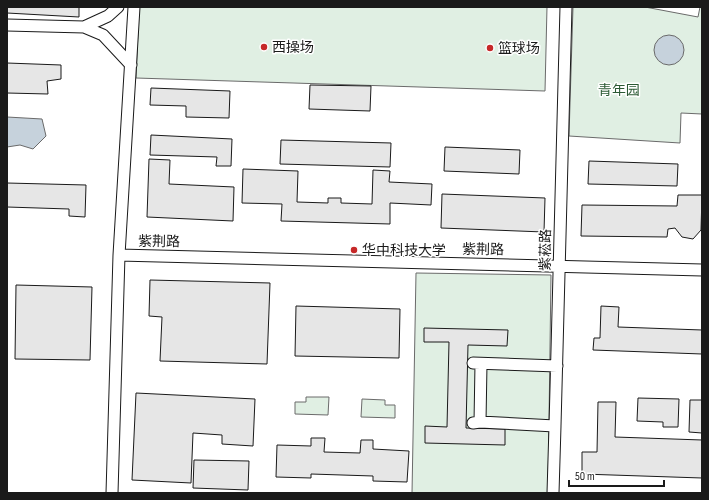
<svg xmlns="http://www.w3.org/2000/svg" width="709" height="500" font-family="'Sofia Sans Condensed','Noto Sans SC',sans-serif">
<style>
.green{fill:#e0efe3;stroke:#6a6a6a}
.water{fill:#c6d2dc;stroke:#6a6a6a}
.building{fill:#e6e6e6;stroke:#1a1a1a}
.lines{fill:none;stroke-linecap:round;stroke-linejoin:round}
.minor-casing{stroke:#1a1a1a;stroke-width:13}
.minor{stroke:#fff;stroke-width:11}
.poi-dot{fill:#c62828;stroke:#fff;stroke-width:1.5}
.labels{text-anchor:middle;stroke-width:3;stroke-linejoin:round;paint-order:stroke}
.poi-label{font-size:14px;fill:#1a1a1a;stroke:#fff;text-anchor:start}
.park-label{font-size:14px;fill:#2b5a34;stroke:#fff}
.street-label{font-size:14px;fill:#1a1a1a;stroke:#fff}
</style>
<rect width="100%" height="100%" fill="#fff"/>
<path class="green" d="M139 7H547L545 91 136 78Z
M573 7H645L698 17 700 7H702V114L681 113 680 143 569 136Z
M416 273 551 275 548 493H412Z
M306 397H329L328 415 295 414V402H306Z
M362 399 385 400V405H395V418L361 417Z"/>
<path class="water" d="M654 50a15 15 0 1 1 30 0a15 15 0 1 1-30 0Z
M7 117 42 119 46 136 33 149 20 145 7 147Z"/>
<path class="building" d="M7 7H79V17L7 13Z
M7 63 61 65V79L47 81 48 94 7 93Z
M310 85 371 86 370 111 309 109Z
M151 88 230 91 229 118 186 117V106L150 105Z
M151 135 232 139 231 166H216L217 157 150 155Z
M281 140 391 143 390 167 280 164Z
M445 147 520 150 519 174 444 171Z
M149 159 170 160 169 184 234 187 233 221 147 217Z
M589 161 678 164 677 186 588 184Z
M243 169 298 171 297 202 328 203V198H341V203L372 204 373 170 390 171 389 182 432 184 431 205 390 203V224L281 221 282 204 242 203Z
M7 183 86 185 85 217 69 216V209L7 207Z
M442 194 545 198 544 232 441 228Z
M678 195H702L701 230 693 239 682 237 675 228 668 229 667 237 581 236 582 205 677 206Z
M150 280 270 283 267 364 160 361 162 317 149 316Z
M16 285 92 287 90 360 15 359Z
M296 306 400 309 399 358 295 356Z
M601 306 619 307 618 327 702 330V354L593 350 594 338H600Z
M424 328 508 330 507 346 468 345 466 428 505 429V445L425 443V426L447 427 449 342H424Z
M136 393 255 399 253 446 222 444V435L193 433 191 483 132 480Z
M638 398 679 399 678 427H663V422L637 421Z
M690 400H702V433L689 432Z
M598 402H616L615 437 702 440V478L582 474V452H597Z
M311 438H325L324 452 360 453 361 440H373V449L409 451 407 482 373 481V476L311 474V478L276 477 277 445 311 446Z
M194 460 249 461 248 490 193 488Z"/>
<g class="lines">
<defs>
<path id="minor" d="M118 7 108 16 84 27 103 35 131 65
M7 25 84 27
M119 255 702 270
M473 363 557 366
M480 422 481 364
M473 423 480 422 555 426
M112 493 119 255 134 7
M553 493 555 426 566 7"/>
</defs>
<use href="#minor" class="minor-casing"/>
<use href="#minor" class="minor"/>
</g>
<g class="poi-dot">
<circle cx="264" cy="47" r="4"/>
<circle cx="490" cy="48" r="4"/>
<circle cx="354" cy="250" r="4"/>
</g>
<g class="labels">
<g class="poi-label">
<text x="272" y="52">西操场</text>
<text x="498" y="53">篮球场</text>
<text x="362" y="255">华中科技大学</text>
</g>
<g class="park-label">
<text x="619" y="95">青年园</text>
</g>
<g class="street-label">
<text transform="translate(159 241) rotate(1)" y="5">紫荆路</text>
<text transform="translate(483 249) rotate(1)" y="5">紫荆路</text>
<text transform="translate(545 250) rotate(-89)" y="5">紫菘路</text>
</g>
</g>
<rect width="709" height="500" fill="none" stroke="#1a1a1a" stroke-width="16"/>
<path d="M569 480v6h95v-6" fill="none" stroke="#1a1a1a" stroke-width="2"/>
<text x="575" y="480" font-size="12" fill="#1a1a1a" stroke="#ffffff" stroke-width="3" paint-order="stroke">50 m</text>
</svg>
